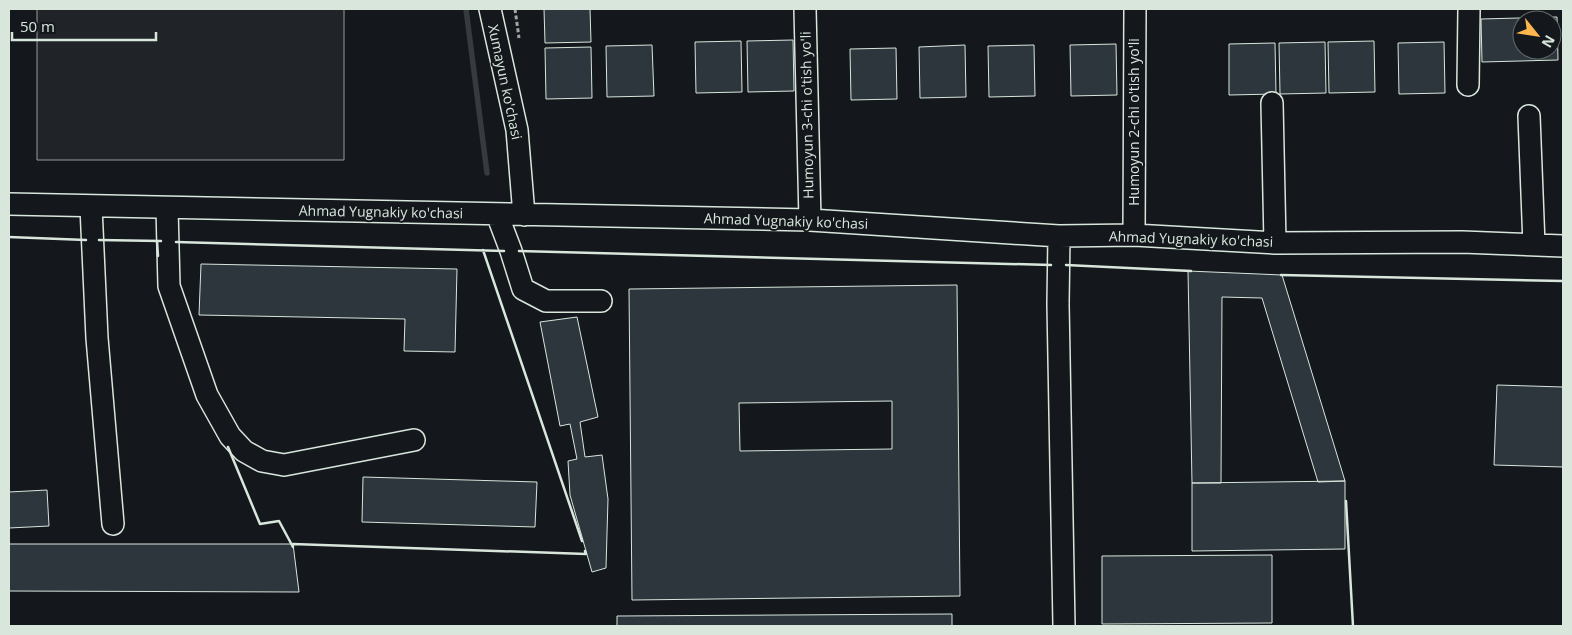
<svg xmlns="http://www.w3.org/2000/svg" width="1572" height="635" font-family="'Open Sans',sans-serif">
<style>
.green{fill:#202428;stroke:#939e99}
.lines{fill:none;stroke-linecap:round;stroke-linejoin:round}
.stream{stroke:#363b3e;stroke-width:5.5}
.building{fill:#2c363c;stroke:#d8e6dc;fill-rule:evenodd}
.minor-casing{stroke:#d8e6dc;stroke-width:24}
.path{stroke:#9da8a2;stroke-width:3;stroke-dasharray:4 2.5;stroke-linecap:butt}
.minor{stroke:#14181c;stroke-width:21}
.wall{stroke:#d8e6dc;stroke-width:2.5}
.labels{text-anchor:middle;stroke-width:4;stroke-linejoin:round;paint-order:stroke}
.street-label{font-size:14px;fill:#d8e6dc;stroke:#14181c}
</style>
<rect width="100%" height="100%" fill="#14181c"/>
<path class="green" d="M37 9H344V160H37Z"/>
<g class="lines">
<path class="stream" d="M466 9 487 173"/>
</g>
<path class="building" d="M544 9H590L591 42 545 43Z
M1557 17 1558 60 1482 62 1481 19ZM1522 20H1552V50H1522Z
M793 40 794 91 748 92 747 41Z
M741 41 742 92 696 93 695 42Z
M1374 41 1375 92 1329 93 1328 42Z
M1325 42 1326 93 1280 94 1279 43Z
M1444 42 1445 93 1399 94 1398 43Z
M1275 43 1276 94 1229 95V44Z
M1116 44 1117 95 1071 96 1070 45Z
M652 45 654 96 607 97 606 46Z
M965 45 966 97 920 98 919 47Z
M1034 45 1035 96 989 97 988 46Z
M591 47 592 98 546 99 545 48Z
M896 48 897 99 851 100 850 49Z
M201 264 457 269 455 352 404 351 405 319 199 315Z
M1188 271 1282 275 1345 481 1318 482 1262 298 1222 297 1221 483H1192Z
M957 285 960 596 632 600 629 289ZM892 401V449L740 451 739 403Z
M577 317 598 417 580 422 585 457 602 455 608 499 606 568 592 572 570 495 568 461 577 459 570 424 560 426 540 322Z
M1497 385 1563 387V467L1494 465Z
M363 477 537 482 535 527 362 522Z
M1345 481V549L1192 551V483Z
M47 490 49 526 9 528V492Z
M9 544H293L299 592 9 591Z
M1272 555V623L1102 624V556Z
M952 614V626H617V616Z"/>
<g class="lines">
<defs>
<path id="minor" d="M490 9 517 130 524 215
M805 9 810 220
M1468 85 1469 9
M1272 103 1275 243
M1529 116 1534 245
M9 204 810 220 1059 236 1134 235 1275 243 1462 242 1563 246
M91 207 97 338 113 524
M167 208 169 286 207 395 230 436 244 451 262 461 284 465 414 440
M497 214 511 251 523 289 546 301H601
M1134 235 1135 9
M1059 236 1058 304 1064 626"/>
</defs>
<use href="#minor" class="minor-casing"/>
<path class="path" d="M515 9 519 38"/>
<use href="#minor" class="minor"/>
<path class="wall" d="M9 237 86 240
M99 240 161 241
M157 241 158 256
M176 242 504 251
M483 250 582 541
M519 251 1051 265
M1066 265 1191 271
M1281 275 1563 281
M228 447 260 524 279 521 293 547
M1346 501 1353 626
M293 544 586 554 585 551"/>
</g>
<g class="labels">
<g class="street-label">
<text transform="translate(505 82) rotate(78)" y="5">Xumayun ko'chasi</text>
<text transform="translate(807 115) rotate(-91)" y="5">Humoyun 3-chi o'tish yo'li</text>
<text transform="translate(1134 122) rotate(-90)" y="5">Humoyun 2-chi o'tish yo'li</text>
<text transform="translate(381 212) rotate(1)" y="5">Ahmad Yugnakiy ko'chasi</text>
<text transform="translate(786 221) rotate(2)" y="5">Ahmad Yugnakiy ko'chasi</text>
<text transform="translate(1191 239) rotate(2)" y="5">Ahmad Yugnakiy ko'chasi</text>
</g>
</g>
<rect width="1572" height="635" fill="none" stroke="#d8e6dc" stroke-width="20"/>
<g transform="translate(1537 35) rotate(120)"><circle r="24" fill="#14181c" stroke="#626a69"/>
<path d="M0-4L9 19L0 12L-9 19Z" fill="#ffb74d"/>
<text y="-8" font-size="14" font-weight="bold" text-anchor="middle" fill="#d8e6dc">N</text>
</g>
<path d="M12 32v8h144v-8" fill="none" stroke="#d8e6dc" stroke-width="2.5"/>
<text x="20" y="32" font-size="15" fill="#d8e6dc" stroke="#14181c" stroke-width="4" paint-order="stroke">50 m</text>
</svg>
